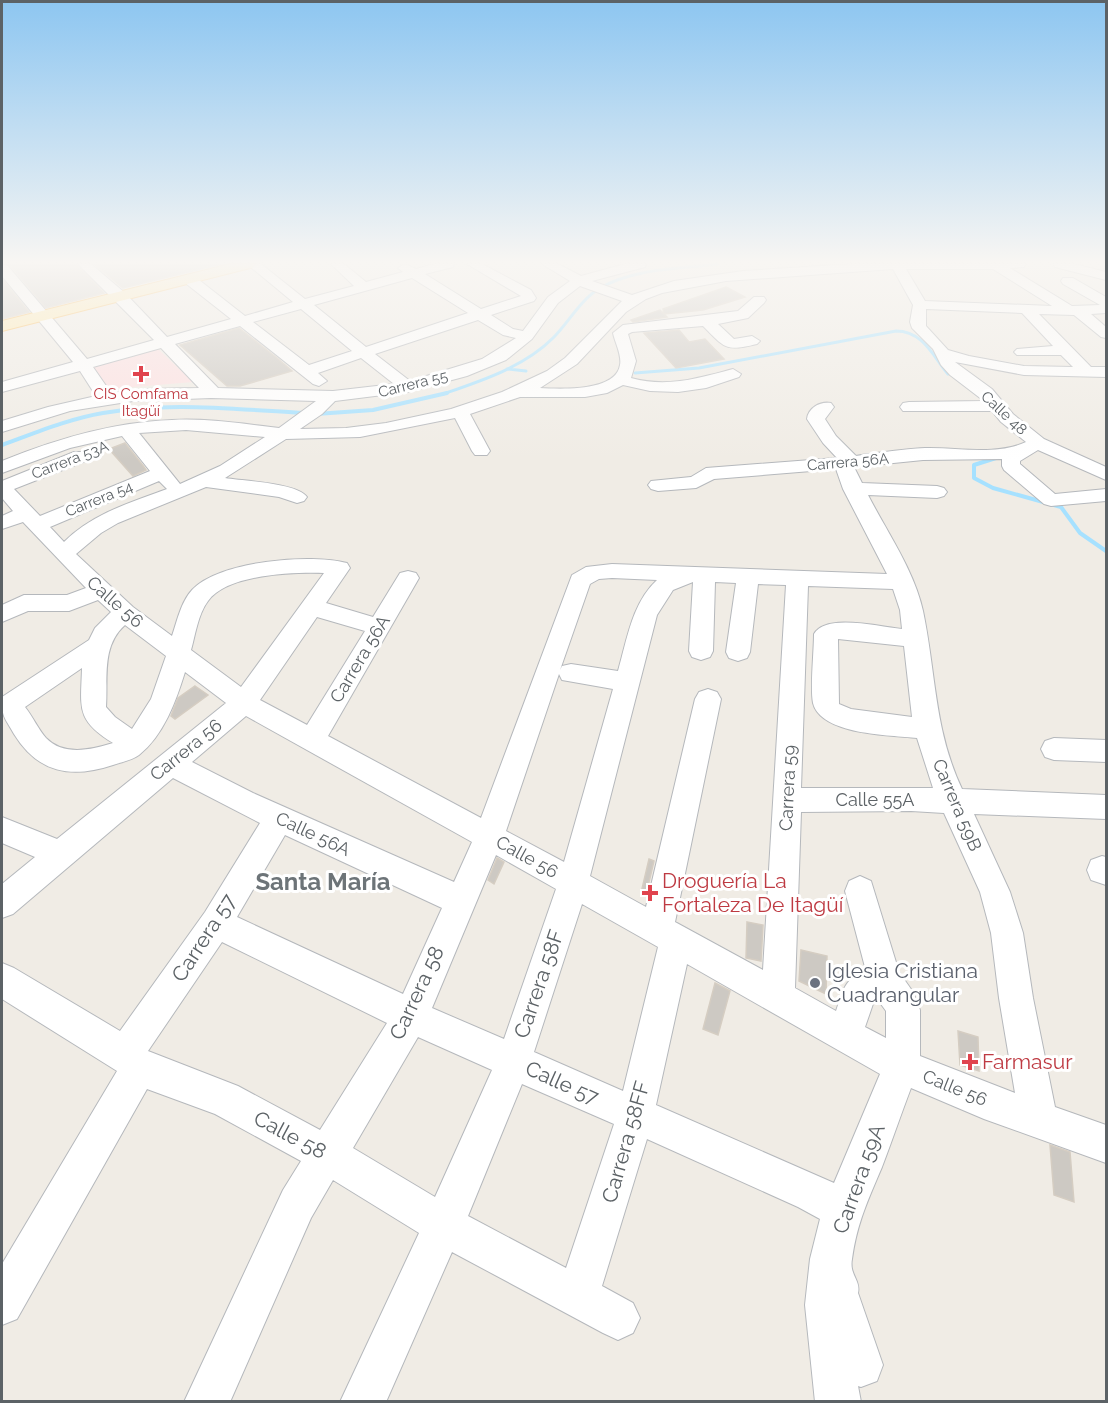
<svg xmlns="http://www.w3.org/2000/svg" width="1108" height="1403" font-family="Raleway,sans-serif">
<style>
.medical{fill:#fde0e1}
.lines{fill:none;stroke-linecap:round;stroke-linejoin:round}
.stream-far1{stroke:#a6e1ff;stroke-width:3}
.stream{stroke:#a6e1ff;stroke-width:4}
.building{fill:#cdc9c3;stroke:#d5cdc2;stroke-width:1.5}
.minor-casing{stroke:#b5b8bc;stroke-width:2}
.major-casing{stroke:#fcbb52;stroke-width:2}
.minor{fill:#fff;fill-rule:evenodd}
.major{fill:#ffe9ab;fill-rule:evenodd}
.health-dot{fill:#e0444e;stroke:#fff;stroke-width:2}
.worship-dot{fill:#6b7280;stroke:#fff;stroke-width:2}
.labels{text-anchor:middle;stroke-width:6;stroke-linejoin:round;paint-order:stroke}
.far-street-label{font-size:15px;fill:#5c6266;stroke:#fff}
.far-health-label{font-size:15px;fill:#be3a42;stroke:#fff}
.street-label{font-size:18px;fill:#5c6266;stroke:#fff}
.near-health-label{font-size:21px;fill:#be3a42;stroke:#fff;text-anchor:start}
.near-street-label{font-size:21px;fill:#5c6266;stroke:#fff}
.near-worship-label{font-size:21px;fill:#5b616d;stroke:#fff;text-anchor:start}
.near-neighbourhood-label{font-size:24px;font-weight:bold;fill:#6d7478;stroke:#fff}
</style>
<rect width="100%" height="100%" fill="#f0ece5"/>
<path class="medical" d="M157 348 193 382 109 389 93 366Z"/>
<g class="lines">
<path class="stream-far1" d="M507 369 526 371
M635 373 699 368 896 331C923 331 933 356 948 374
M443 394C481 381 524 367 553 338 569 322 580 300 600 288 635 268 679 269 717 264"/>
<path class="stream" d="M316 414 373 410 447 393
M2 445C35 433 68 419 103 413 170 401 240 410 307 413
M999 457 974 465V478L993 488 1061 507 1080 533 1106 551"/>
</g>
<path class="building" d="M9 264H76L104 293 46 308Z
M94 264H221L123 288Z
M2 279 29 312 2 319Z
M726 287 745 297 703 310 664 314 667 317 633 322 631 320 660 310 664 314 663 309Z
M239 328 277 358 292 371 240 386H227L180 345Z
M679 330 689 342 705 339 724 359 676 368 644 333Z
M125 443 144 467 146 470 133 476 109 449Z
M195 686 208 695 175 719 171 716 178 698Z
M497 858 504 862 494 884 488 880Z
M649 859 654 861 646 895 641 893Z
M747 922 763 925 761 961 746 958Z
M801 950 827 956 826 994 799 981Z
M715 983 730 991 718 1035 703 1029Z
M958 1031 978 1037 979 1071 960 1065Z
M1050 1145 1070 1152 1074 1202 1054 1195Z"/>
<g class="lines">
<defs>
<path id="minor" d="M2 264 7 265 87 359 154 340 78 264H91L125 293 167 337 231 319 184 282 182 279 184 276H194L245 316 293 302 247 264H261L305 299 354 286 331 264H344L366 282 403 272 398 268 405 264 416 269 434 264H454L453 267 425 274 481 309 521 296 467 264H482L531 290 536 298 534 301 491 315 513 329 523 331 548 297 570 281 542 264H558L581 276 625 264H646L645 267 592 281 632 295 674 281 743 271 852 264H1025L1024 267 1010 268 1072 306 1100 305 1063 284 1061 281 1063 278H1073L1106 297V313L1091 314 1106 327V338L1101 337 1074 315 1039 314 1091 367H1106V377L1024 375 955 362 992 389 1013 414 1044 439 1106 467V480L1038 450 1020 461V464L1055 494 1106 489V501L1051 506 1044 504 1004 470 1002 466V459L923 460 854 467 862 483 937 486 944 488 947 492 944 496 937 498 868 495C887 532 914 570 923 611 936 673 934 730 962 789L1106 795V819L974 814 1010 892 1023 933 1033 998 1055 1107 1106 1125V1163L984 1119 911 1088C901 1114 892 1141 882 1167 868 1200 857 1223 852 1259 849 1275 861 1280 858 1293L883 1365 877 1381 861 1387 858 1386 861 1402H815L805 1305 810 1259 820 1219 798 1207 647 1139 602 1286 633 1303 640 1318 633 1333 618 1340 603 1333 452 1252 386 1402H340L419 1233 333 1180 311 1218 230 1402H184L283 1190 301 1161 215 1114 147 1089 17 1319 2 1325V1264L117 1071 2 999V963L14 968 120 1031 205 912 260 823 173 778 13 914 2 918V884L35 857 2 843V817L57 839 226 703 185 672C176 701 164 735 139 755 132 760 122 762 113 765 71 779 38 773 14 734 4 716 2 718 2 697L89 640 95 628 111 612 98 600 69 611H28L2 622V605L24 595H67L86 588 23 522 2 529V516L13 511 2 498V481L74 452H88L90 456 88 460 14 489 40 516 150 471 122 436 70 448 2 473V461C56 439 113 422 172 420 208 418 244 424 279 428L316 401 211 398 133 401 70 411 2 432V421L48 407 96 396 80 371 2 392V382L73 362 2 276ZM893 269 913 305 910 322 912 328 933 349 941 365 950 375 984 401 909 402 903 403 900 407 903 411H992L1001 422 1026 442C996 456 956 447 925 448 902 449 878 453 856 456L836 436 825 419 834 407 831 403C820 401 808 408 807 419L823 443 837 458 706 468 691 477 651 481 648 485 651 489 658 491 696 488 714 479 836 469 843 489 887 574 612 564 586 567 572 575 481 818 328 736 419 578 416 573 408 571 400 573 373 617 326 603 350 568 347 563C311 553 218 561 192 590 181 602 177 621 172 636L133 607 76 554 101 533 118 523 206 487 279 497 297 503 304 501 307 497C297 483 243 481 225 478L286 439 360 437 455 418 472 451 475 455H487L490 451 470 414 520 397H585L607 393 623 385 650 391 678 392 706 388 739 377 741 374 733 369C698 378 668 388 631 378L636 361 628 334 632 332 703 326C725 348 725 352 757 344L760 341 752 336 734 339 718 324 748 318 764 303 766 300 764 297H754L738 311 623 325 613 333C615 343 622 355 620 365 616 392 560 389 540 388L577 364 626 312 646 299 662 293 726 281ZM906 269H993L1052 306 925 301ZM412 278 468 313 366 347 314 305ZM580 286 622 301 565 358 547 371 502 392 451 409 386 423 346 428 300 429 322 414 335 401 407 392 467 376 506 360 532 339 558 303ZM301 309 352 351 309 365 253 322ZM926 309 1022 313 1053 346 1017 349 1014 352 1017 355H1061L1073 367 1024 366 969 356 948 350 926 326ZM478 320 503 335 516 338 482 359 410 381 375 354ZM240 326 313 384 319 386 327 381 318 373 361 358 394 384 333 391 218 388 175 344ZM161 348 199 388 146 389 111 393 93 367ZM186 430 265 437 220 466 180 484 139 433ZM159 481 167 489C131 502 92 514 64 542L50 527ZM324 573 241 687 191 650C195 636 198 614 208 601 227 574 294 572 324 573ZM612 578 657 580C632 603 627 640 618 671L571 664 562 666 560 670 590 584 599 579ZM693 582 689 651 692 657 701 660 710 657 713 651 715 582 736 583 726 652 729 658 738 661 747 658 750 652 758 584 786 585 763 970 675 922 721 699 717 692 708 689 699 692 695 699 646 907 590 876 657 615 673 590ZM808 586 893 589 900 610 902 629C880 627 826 613 814 634 814 652 810 687 813 703 821 735 890 735 917 738L933 788H801ZM317 617 365 631 307 725 260 700ZM125 625 166 656 151 699 132 729 115 717 106 707C108 679 101 646 125 625ZM838 639 904 646 912 717 851 709 839 704ZM82 668C81 707 75 720 113 743 91 750 63 756 46 738 38 729 33 717 25 707ZM559 674 562 680 613 689 564 862 506 831ZM246 716 472 842 454 882 253 793 192 762ZM911 811 944 813 980 892 991 933 999 998 1015 1093 920 1056V1010L913 992 899 972 871 881 860 876 849 881 845 891 866 971C843 980 844 989 836 1011L795 988 801 812ZM285 835 442 908 403 994 237 917ZM496 855 556 889 504 1039 432 1008ZM582 904 658 947 623 1091 534 1052ZM222 942 387 1023 320 1130 238 1086 148 1051ZM687 964 880 1074 834 1183 656 1105ZM878 1000 886 1011V1038L865 1027 873 1004ZM418 1037 492 1070 435 1197 353 1148ZM522 1084 614 1124 566 1268 468 1216Z
M1054 264H1074L1106 272V280L1055 267Z
M1054 738 1106 740V762L1054 760 1045 757 1041 749 1045 741Z
M1102 856 1106 857V885L1091 880 1087 870 1091 860Z"/>
<path id="major" d="M230 264H256L254 267 2 331V321Z"/>
</defs>
<use href="#minor" class="minor-casing"/>
<use href="#major" class="major-casing"/>
<use href="#minor" class="minor"/>
<use href="#major" class="major"/>
</g>
<linearGradient id="sky" x2="0" y2="1"><stop stop-color="#8dc6f1"/><stop offset="0.57" stop-color="#f8f6f3"/><stop offset="1" stop-color="#f8f6f3" stop-opacity="0"/></linearGradient>
<rect width="1108" height="460" fill="url(#sky)"/>
<g class="health-dot">
<path d="M138 365h6v6h6v6h-6v6h-6v-6h-6v-6h6z"/>
<path d="M647 884h6v6h6v6h-6v6h-6v-6h-6v-6h6z"/>
<path d="M967 1053h6v6h6v6h-6v6h-6v-6h-6v-6h6z"/>
</g>
<circle class="worship-dot" cx="815" cy="983" r="6"/>
<g class="labels">
<g class="far-street-label">
<text transform="translate(413 384) rotate(-14)" y="5">Carrera 55</text>
<text transform="translate(1004 413) rotate(43)" y="5">Calle 48</text>
<text transform="translate(70 460) rotate(-21)" y="5">Carrera 53A</text>
<text transform="translate(848 462) rotate(-5)" y="5">Carrera 56A</text>
<text transform="translate(99 499) rotate(-22)" y="5">Carrera 54</text>
</g>
<g class="far-health-label">
<text x="141" y="399">CIS Comfama<tspan x="141" dy="17">Itagüí</tspan></text>
</g>
<g class="street-label">
<text transform="translate(115 602) rotate(41)" y="6">Calle 56</text>
<text transform="translate(360 659) rotate(-59)" y="6">Carrera 56A</text>
<text transform="translate(186 750) rotate(-39)" y="6">Carrera 56</text>
<text transform="translate(788 788) rotate(-87)" y="6">Carrera 59</text>
<text x="875" y="806">Calle 55A</text>
<text transform="translate(957 805) rotate(67)" y="6">Carrera 59B</text>
<text transform="translate(313 834) rotate(25)" y="6">Calle 56A</text>
<text transform="translate(527 857) rotate(29)" y="6">Calle 56</text>
<text transform="translate(955 1088) rotate(22)" y="6">Calle 56</text>
</g>
<g class="near-health-label">
<text x="662" y="888">Droguería La<tspan x="662" dy="24">Fortaleza De Itagüí</tspan></text>
<text x="982" y="1069">Farmasur</text>
</g>
<g class="near-street-label">
<text transform="translate(204 938) rotate(-57)" y="7">Carrera 57</text>
<text transform="translate(539 984) rotate(-71)" y="7">Carrera 58F</text>
<text transform="translate(417 993) rotate(-65)" y="7">Carrera 58</text>
<text transform="translate(562 1083) rotate(24)" y="7">Calle 57</text>
<text transform="translate(290 1135) rotate(28)" y="7">Calle 58</text>
<text transform="translate(626 1142) rotate(-74)" y="7">Carrera 58FF</text>
<text transform="translate(859 1179) rotate(-70)" y="7">Carrera 59A</text>
</g>
<g class="near-worship-label">
<text x="827" y="978">Iglesia Cristiana<tspan x="827" dy="24">Cuadrangular</tspan></text>
</g>
<g class="near-neighbourhood-label">
<text x="323" y="890">Santa María</text>
</g>
</g>
<rect width="1108" height="1403" fill="none" stroke="#5c6266" stroke-width="6"/>
</svg>
